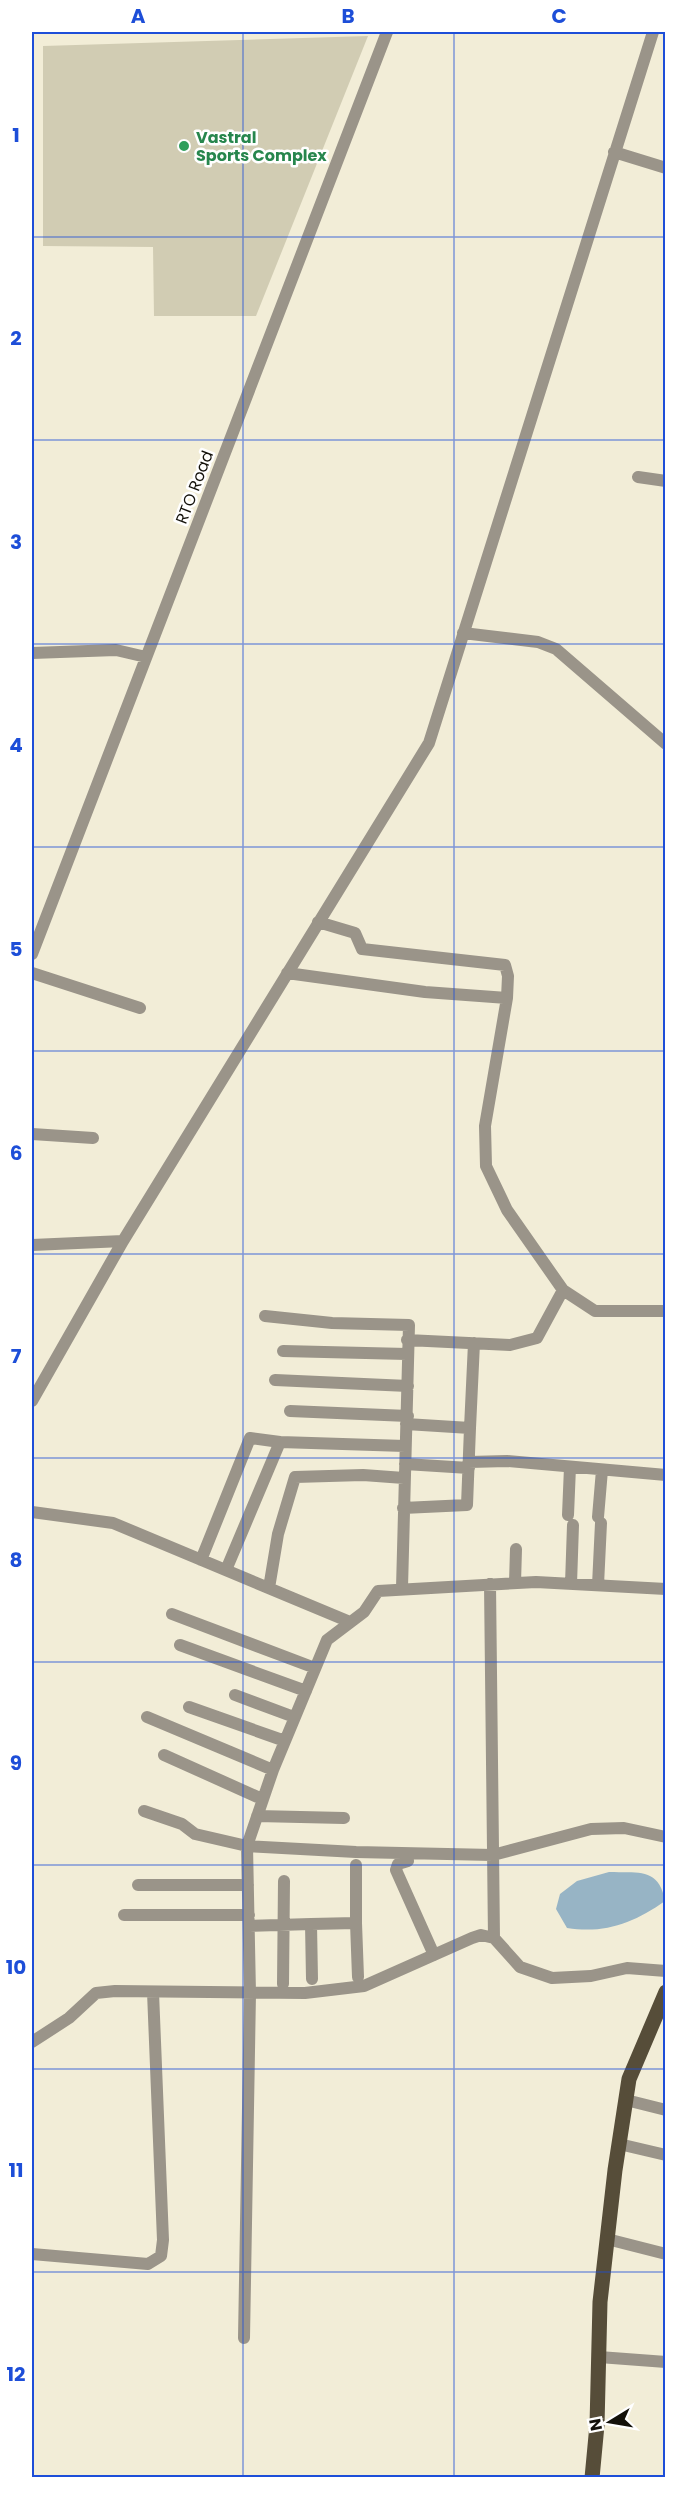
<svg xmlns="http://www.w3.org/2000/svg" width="697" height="2509" font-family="Poppins,sans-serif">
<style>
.green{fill:#d1ccb3}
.water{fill:#97b4c5}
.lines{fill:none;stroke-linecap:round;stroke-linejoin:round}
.minor{stroke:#9a9489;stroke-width:12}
.major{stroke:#564d39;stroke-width:15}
.grid{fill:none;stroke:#1d4ed8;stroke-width:1.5;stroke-opacity:0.55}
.leisure-dot{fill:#2e9e5b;stroke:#fff;stroke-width:2}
.labels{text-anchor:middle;stroke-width:5;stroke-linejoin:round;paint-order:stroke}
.leisure-label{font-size:16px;font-weight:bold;fill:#27864d;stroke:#fff;text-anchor:start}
.street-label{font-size:16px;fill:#13110a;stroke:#fff}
.neatline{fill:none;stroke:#1d4ed8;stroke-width:2}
.grid-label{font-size:20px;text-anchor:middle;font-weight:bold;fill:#1d4ed8}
</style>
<rect width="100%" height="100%" fill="#f2edd7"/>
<path class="green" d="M368 36 256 316H154L153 247 43 246V46Z"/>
<path class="water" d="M609 1872C638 1873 659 1867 665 1901 634 1923 605 1934 567 1928L556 1909 560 1894 577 1881Z"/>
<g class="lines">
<path class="minor" d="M614 152 666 168
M638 477 666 481
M463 633 538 642 556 649 666 744
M32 653 116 650 146 657
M32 954 387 32
M32 973 140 1008
M287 973 425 992 507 998 508 976 505 965 362 949 355 933 318 922
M507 998 485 1126 486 1166 507 1210 563 1290 595 1311H666
M32 1134 93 1138
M32 1245 123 1241
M265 1316 332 1323 409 1325 402 1588
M407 1340 510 1345 537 1338 563 1290
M283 1351 407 1354
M275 1380 408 1386
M32 1401 123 1241 429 743 653 32
M290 1411 408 1416
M406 1424 470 1428 474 1343
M469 1462 507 1461 666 1475
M405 1464 469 1468
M403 1508 467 1505 470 1428
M32 1512 113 1523 350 1622
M568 1515 570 1467
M598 1517 602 1470
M201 1560 250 1438 280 1442
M226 1570 280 1442 405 1446
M515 1583 516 1549
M571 1584 573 1525
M598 1585 601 1523
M269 1588 278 1534 295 1477 363 1475 404 1478
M172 1614 315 1668
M180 1645 306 1691
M235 1695 294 1717
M189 1707 285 1741
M147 1717 273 1770
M164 1755 262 1799
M144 1811 182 1824 195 1834 247 1846 356 1852 493 1855 591 1829 624 1828 666 1837
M257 1816 344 1818
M408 1861 398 1864 396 1870 434 1955
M138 1885H248
M124 1915H249
M356 1923 358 1977
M311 1924 356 1923V1865
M250 1926 311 1924 312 1979
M494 1938 520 1967 552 1978 591 1976 627 1968 666 1971
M283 1984 284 1881
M32 2042 69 2018 96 1993 115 1991 305 1993 364 1986 472 1938 481 1935 494 1938 490 1584
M626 2100 666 2110
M619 2144 666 2155
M607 2239 666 2254
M32 2254 148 2264 161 2256 163 2240 153 1992
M244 2338 250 1993 247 1846 273 1770 327 1640 364 1612 378 1591 536 1582 666 1589
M599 2357 666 2362"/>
<path class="major" d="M592 2478 597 2425 600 2302 615 2170 629 2079 666 1992"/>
</g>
<path class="grid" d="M243 32V2478M454 32V2478M32 237H666M32 440H666M32 644H666M32 847H666M32 1051H666M32 1254H666M32 1458H666M32 1662H666M32 1865H666M32 2069H666M32 2272H666"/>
<circle class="leisure-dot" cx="184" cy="146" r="6"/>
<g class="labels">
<g class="leisure-label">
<text x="196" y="143">Vastral<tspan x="196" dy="18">Sports Complex</tspan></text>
</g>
<g class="street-label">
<text transform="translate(194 487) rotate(-69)" y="6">RTO Road</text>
</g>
</g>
<rect width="697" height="2509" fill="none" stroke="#ffffff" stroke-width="66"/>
<g transform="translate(610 2422) rotate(259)" stroke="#ffffff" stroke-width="4.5" paint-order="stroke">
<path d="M0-4.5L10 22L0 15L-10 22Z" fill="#13110a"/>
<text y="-9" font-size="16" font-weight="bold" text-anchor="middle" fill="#13110a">N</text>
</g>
<rect x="33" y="33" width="631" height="2443" class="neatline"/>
<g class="grid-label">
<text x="138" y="23">A</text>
<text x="348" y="23">B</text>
<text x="559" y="23">C</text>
<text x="16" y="142">1</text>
<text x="16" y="345">2</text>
<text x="16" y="549">3</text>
<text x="16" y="752">4</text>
<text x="16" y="956">5</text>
<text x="16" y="1160">6</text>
<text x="16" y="1363">7</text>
<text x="16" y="1567">8</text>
<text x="16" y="1770">9</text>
<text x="16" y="1974">10</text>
<text x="16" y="2177">11</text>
<text x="16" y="2381">12</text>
</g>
</svg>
